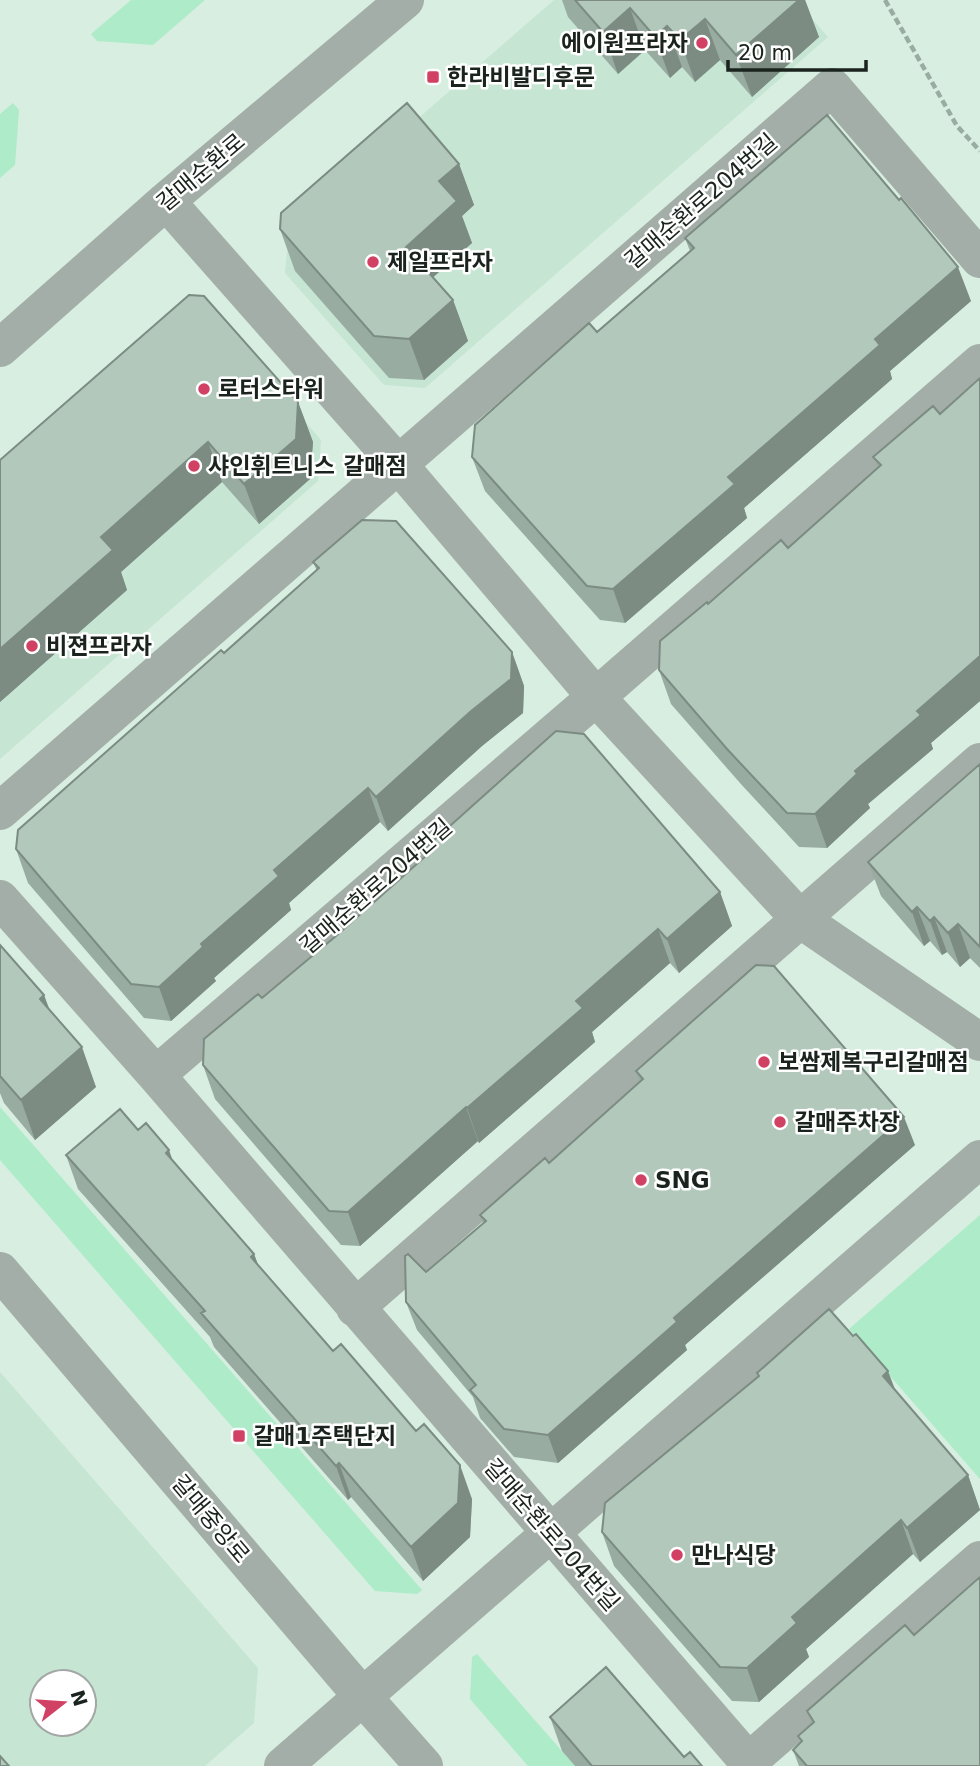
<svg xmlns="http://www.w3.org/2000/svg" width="980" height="1766" font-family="'DejaVu Sans','Noto Sans KR',sans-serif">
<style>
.built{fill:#c6e5d3;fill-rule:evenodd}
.green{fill:#adebc9}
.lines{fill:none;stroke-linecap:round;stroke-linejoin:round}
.path{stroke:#9aaca2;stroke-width:4.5;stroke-dasharray:7 3.5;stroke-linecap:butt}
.minor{stroke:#a4aea8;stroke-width:38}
.wall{fill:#98aca1}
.shaded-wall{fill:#7c8c83}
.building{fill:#b1c8bb;stroke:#7c8c83;stroke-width:2}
.poi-dot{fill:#d14164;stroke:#fff;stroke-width:2.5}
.labels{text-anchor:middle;stroke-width:5;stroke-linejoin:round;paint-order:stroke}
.poi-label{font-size:23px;font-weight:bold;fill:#1a231e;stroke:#fff;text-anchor:start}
.street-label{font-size:23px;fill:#1a231e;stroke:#fff}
</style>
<rect width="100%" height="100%" fill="#d7eee1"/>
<path class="built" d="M554 0H796L828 37 425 388 384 385 285 273 289 231Z
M223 328 321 440 318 481 0 759V482Z
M0 1372 258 1668 254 1723 205 1766H0ZM42 1682H84V1724H42Z"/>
<path class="green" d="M131 0H205L153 45 97 41 91 34Z
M13 103 19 110 15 165 0 178V114Z
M0 1107 422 1590 417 1594 375 1591 0 1160Z
M980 1215V1479L849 1329Z
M477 1654 575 1766H528L470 1699 472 1657Z"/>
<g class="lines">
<path class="path" d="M885 0 957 126 980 151"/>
<path class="minor" d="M166 201 398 464 596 697 800 919 980 1042
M0 348 166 201 405 0
M0 811 832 87 980 259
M0 899 156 1075 752 1766
M156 1075 596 697 980 363
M0 1271 362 1696 424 1766
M355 1308 980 762
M748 1762 980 1560
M283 1766 980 1159"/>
</g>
<path class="wall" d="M562 0H805L819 37 752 97 720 60 695 82 682 67 670 78 645 50 618 74 568 17Z
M459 164 474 205 462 216 472 243 433 277 453 300 468 341 424 380 389 378 295 271 280 229Z
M685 238 971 301 890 371 892 379 744 508 747 518 625 623 600 620 485 491 472 457 597 332 690 251Z
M980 378V701L931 743 933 749 868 804 870 808 827 848 799 847 740 783 671 704 659 670 708 604 788 548 878 468 873 457 940 414Z
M298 402 313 442 310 479 259 524 222 482 121 572 127 590 0 702V460Z
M313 562 512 652 524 686 523 713 482 746 388 831 380 822 289 903 291 910 214 978 216 981 171 1021 144 1018 28 883 16 849 224 653 317 571Z
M980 764V968L970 958 960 967 947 952 942 955 930 941 924 946 881 896 868 862Z
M423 850 720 892 732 926 679 973 670 963 592 1032 595 1042 479 1143 478 1141 360 1246 341 1245 215 1099 203 1065 262 998 336 936 425 857Z
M0 945 44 995 49 1010 96 1087 35 1140 4 1103 0 1093Z
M636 1071 915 1145 685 1345 687 1350 558 1463 514 1457 480 1418 473 1397 417 1330 406 1302 483 1223 480 1215 549 1163 640 1082Z
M138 1130 173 1162 254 1254 258 1265 333 1351 472 1499 470 1537 423 1581 351 1497 348 1500 214 1347 210 1337 78 1189 66 1155Z
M757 1373 896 1392 968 1475 980 1510 920 1562 913 1554 806 1649 809 1657 759 1702 732 1701 614 1566 602 1532 758 1376Z
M807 1711 980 1766H799L793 1750 801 1742 798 1736 812 1725Z
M550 1717 684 1757 702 1766H575L562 1751Z"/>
<path class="shaded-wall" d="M799 0H805L819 37 752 97 736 55Z
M630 8 645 50 618 74 603 32Z
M705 19 720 60 695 82 680 40Z
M667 26 682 67 670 78 655 37Z
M459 164 474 205 462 216 472 243 421 288 406 247 439 181Z
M958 267 971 301 890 371 892 379 744 508 747 518 625 623 613 589 728 477 875 339Z
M453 300 468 341 424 380 409 339Z
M298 402 313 442 310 479 259 524 244 484Z
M208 442 222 482 121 572 127 590 0 702V649L101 537Z
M512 652 524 686 523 713 482 746 388 831 376 797Z
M980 656V701L931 743 933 749 868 804 870 808 827 848 815 814 855 771 917 711Z
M368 788 380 822 289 903 291 910 214 978 216 981 171 1021 159 987 274 870Z
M720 892 732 926 679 973 667 939Z
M917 907 930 941 924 946 912 912Z
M934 917 947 952 942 955 930 921Z
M958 924 970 958 960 967 948 933Z
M658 929 670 963 592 1032 595 1042 479 1143 467 1108 576 1001Z
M44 995 59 1035 40 999Z
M82 1047 96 1087 35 1140 21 1100Z
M466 1107 478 1141 360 1246 348 1212Z
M904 1117 915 1145 685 1345 687 1350 558 1463 548 1435 674 1318Z
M169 1150 181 1184 166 1153Z
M254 1254 267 1288 251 1257Z
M888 1371 901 1405 883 1376Z
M339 1463 351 1497 348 1500 336 1466Z
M460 1465 472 1499 470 1537 423 1581 411 1547Z
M968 1475 980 1510 920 1562 907 1528Z
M901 1520 913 1554 806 1649 809 1657 759 1702 747 1668 792 1617Z"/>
<path class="building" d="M575 0H799L736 55 705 19 680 40 667 26 655 37 630 8 603 32Z
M407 103 459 164 439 181 457 201 406 247 453 300 409 339 374 336 280 229 281 213Z
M827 115 899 200 901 198 958 267 875 339 880 345 728 477 735 484 613 589 587 586 472 457 475 425 589 323 597 332 694 248 685 238Z
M189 295 204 296 298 402 296 439 244 484 208 442 101 537 113 550 0 649V460Z
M980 378V656L917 711 921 715 855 771 857 774 815 814 787 813 727 749 659 670 660 641 707 602 708 604 781 540 788 548 881 465 873 457 933 406 940 414Z
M362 520 396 521 512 652 511 679 470 712 376 797 368 788 274 870 279 876 201 944 203 947 159 987 131 984 16 849 18 830 221 650 224 653 319 568 313 562Z
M556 731 584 734 720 892 667 939 658 929 576 1001 583 1008 467 1108 466 1107 348 1212 329 1211 203 1065 204 1039 258 994 262 998 336 936 427 855 423 850Z
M980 764V947L958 924 948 933 934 917 930 921 917 907 912 912 868 862Z
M0 945 44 995 40 999 82 1047 21 1100 0 1076Z
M756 965 774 966 904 1117 674 1318 677 1322 548 1435 504 1429 470 1390 476 1385 406 1302 405 1256 408 1254 426 1272 486 1221 480 1215 545 1158 549 1163 643 1079 636 1071Z
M120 1109 138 1130 146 1123 169 1150 166 1153 254 1254 251 1257 333 1351 341 1344 416 1431 424 1424 460 1465 458 1503 411 1547 339 1463 336 1466 201 1313 205 1311 66 1155Z
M829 1309 853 1336 856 1334 888 1371 883 1376 968 1475 907 1528 901 1520 792 1617 797 1623 747 1668 720 1667 602 1532 605 1503 759 1376 757 1373Z
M980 1577V1766H807L793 1750 802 1741 798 1736 814 1722 807 1711 905 1625 914 1635Z
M606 1667 684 1757 690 1752 702 1766H592L550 1717Z
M0 1756 9 1766H0Z"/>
<g class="poi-dot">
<circle cx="702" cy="43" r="7"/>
<rect x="426" y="70" width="14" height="14" rx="3.5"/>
<circle cx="373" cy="262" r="7"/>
<circle cx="204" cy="389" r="7"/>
<circle cx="194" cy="466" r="7"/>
<circle cx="32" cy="646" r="7"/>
<circle cx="764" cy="1062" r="7"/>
<circle cx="780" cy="1122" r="7"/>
<circle cx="641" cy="1180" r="7"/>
<rect x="232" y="1429" width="14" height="14" rx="3.5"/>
<circle cx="677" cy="1555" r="7"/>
</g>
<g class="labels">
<g class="poi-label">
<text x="688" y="51" text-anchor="end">에이원프라자</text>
<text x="447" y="85">한라비발디후문</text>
<text x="387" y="270">제일프라자</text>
<text x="218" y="397">로터스타워</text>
<text x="208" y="474">샤인휘트니스 갈매점</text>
<text x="46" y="654">비젼프라자</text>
<text x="778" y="1070">보쌈제복구리갈매점</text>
<text x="794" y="1130">갈매주차장</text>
<text x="655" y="1188">SNG</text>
<text x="253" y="1444">갈매1주택단지</text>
<text x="691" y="1563">만나식당</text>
</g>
<g class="street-label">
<text transform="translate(201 172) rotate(-40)" y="8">갈매순환로</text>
<text transform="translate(701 201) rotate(-41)" y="8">갈매순환로204번길</text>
<text transform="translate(376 886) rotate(-41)" y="8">갈매순환로204번길</text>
<text transform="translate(211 1519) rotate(50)" y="8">갈매중앙로</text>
<text transform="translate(552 1535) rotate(49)" y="8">갈매순환로204번길</text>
</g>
</g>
<g transform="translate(63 1703) rotate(73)"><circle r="33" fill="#ffffff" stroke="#a3a7a5" stroke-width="2"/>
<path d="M0-5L12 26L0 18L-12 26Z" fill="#d14164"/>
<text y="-10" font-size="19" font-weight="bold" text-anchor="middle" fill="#1a231e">N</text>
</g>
<path d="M728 60v10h138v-10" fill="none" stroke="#1a231e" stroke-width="3.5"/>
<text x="738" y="60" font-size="21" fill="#1a231e" stroke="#ffffff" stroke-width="5" paint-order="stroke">20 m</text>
</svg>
